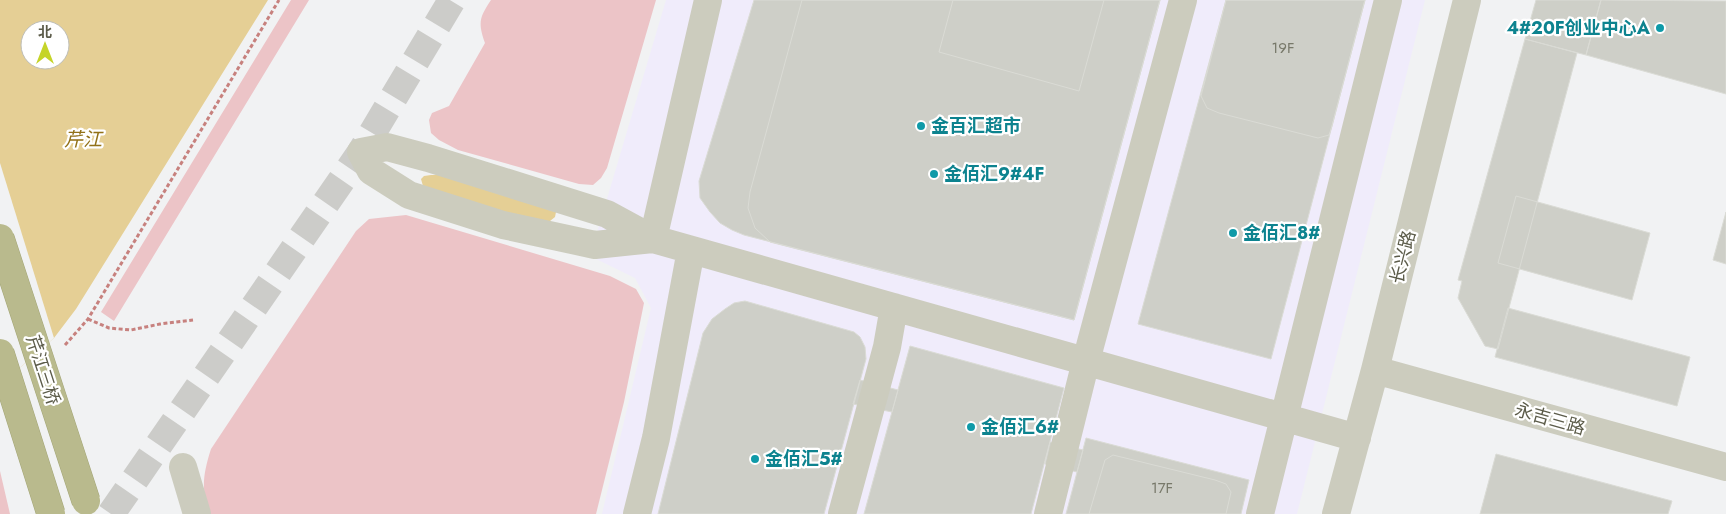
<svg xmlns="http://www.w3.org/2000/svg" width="1726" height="514" font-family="Jost,'Noto Sans SC',sans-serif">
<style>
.commercial{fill:#f0ecfb}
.green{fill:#ecc4c7}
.water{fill:#e5cf95;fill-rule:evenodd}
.pier{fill:#f1f2f3}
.building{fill:#cecfc8;stroke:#dadbd5}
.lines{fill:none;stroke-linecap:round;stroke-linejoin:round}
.minor-tunnel{stroke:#ccccc9;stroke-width:28;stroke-dasharray:28 14;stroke-linecap:butt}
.path{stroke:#c7817e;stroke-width:3;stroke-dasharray:4 2.5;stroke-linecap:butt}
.minor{stroke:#ccccbe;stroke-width:28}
.highway-bridge-casing{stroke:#a4a678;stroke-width:29;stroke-linecap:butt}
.highway-bridge{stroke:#b9ba8d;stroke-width:28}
.culture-dot{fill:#0f9aa8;stroke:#fff;stroke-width:2}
.labels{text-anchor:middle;stroke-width:4.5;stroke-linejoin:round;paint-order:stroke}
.number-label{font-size:15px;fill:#78796a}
.culture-label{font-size:18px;font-weight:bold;fill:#0d838f;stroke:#fff;text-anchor:start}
.street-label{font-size:18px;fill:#5c5c4a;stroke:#fff}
.water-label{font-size:19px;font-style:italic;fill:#927118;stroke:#fff}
</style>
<rect width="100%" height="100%" fill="#f1f2f3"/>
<path class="commercial" d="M666 0H1425L1297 514H602L651 308 635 278 590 256Z"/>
<path class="green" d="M291 0H309L114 321 101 312Z
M491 0H656L607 168 601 178 593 185 579 184 458 150 439 140 431 133 429 120 432 113 449 106 485 43C478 23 479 18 491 0Z
M406 215 610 276 636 289 644 303 624 402 596 514H209C201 489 203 474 211 449L356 231 369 219Z
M0 471 10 514H0Z"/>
<path class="water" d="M0 0H268L76 309 54 338 0 385ZM30 30H60V60H30Z
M431 175H439L556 212 555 217 550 221H540L443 196 423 186 421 179 424 176Z"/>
<path class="pier" d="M0 163 54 338 0 385Z"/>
<path class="building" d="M754 0H1160L1074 320 744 235 732 230 720 223 710 212 700 198 699 181Z
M802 0H1160L1074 320 770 242 755 228 748 208 750 192Z
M953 0H1104L1079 91 939 52Z
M1226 0H1365L1271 359 1138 324Z
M1226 0H1365L1332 126 1329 135 1318 138 1219 113 1207 108 1201 96Z
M1536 0H1601L1586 55 1525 39Z
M1601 0 1726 1V94L1586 55Z
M1525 39 1577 53 1498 349 1485 346 1458 298 1462 281 1458 280Z
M1516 196 1650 233 1632 300 1498 263Z
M1726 212V264L1713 260Z
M745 301 854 332 860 337 865 347 866 359 824 514H658L703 333 712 319 725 309 734 303Z
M1508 308 1690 357 1677 406 1495 357Z
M910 346 1064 388 1031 514H864Z
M860 380 898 390 892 412 853 404Z
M1086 438 1249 480 1241 514H1066Z
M1050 442 1083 450 1077 472 1045 464Z
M1496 454 1672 501 1668 514H1480Z
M1113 455 1215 480 1226 484 1231 492 1226 514H1089L1105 460Z"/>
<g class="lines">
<path class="minor-tunnel" d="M111 514 361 152 452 0"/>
<path class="path" d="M88 319 109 328 131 330 160 324 193 320
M65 345 88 319 279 0"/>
<path class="minor" d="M653 239 595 245 503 225 409 195 371 171 361 152 387 147 428 158 607 214 653 239 1357 438
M653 239 708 0
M1375 370 1726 467
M183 467 197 514
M637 514 656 438 691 250
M842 514 887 347 894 307
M1048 514 1086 361 1183 0
M1260 514 1388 0
M1336 514 1375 370 1467 0"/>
<defs>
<path id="highway-bridge" d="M0 238 86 501
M0 353 51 514"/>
</defs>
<use href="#highway-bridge" class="highway-bridge-casing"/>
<use href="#highway-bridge" class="highway-bridge"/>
</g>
<g class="culture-dot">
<circle cx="1660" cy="28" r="5"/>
<circle cx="921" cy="126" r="5"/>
<circle cx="934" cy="174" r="5"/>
<circle cx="1233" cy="233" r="5"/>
<circle cx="971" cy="427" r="5"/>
<circle cx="755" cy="459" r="5"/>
</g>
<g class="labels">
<g class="number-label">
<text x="1283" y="53">19F</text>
<text x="1162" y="493">17F</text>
</g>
<g class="culture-label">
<text x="1650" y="34" text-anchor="end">4#20F创业中心A</text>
<text x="931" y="132">金百汇超市</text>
<text x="944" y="180">金佰汇9#4F</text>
<text x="1243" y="239">金佰汇8#</text>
<text x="981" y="433">金佰汇6#</text>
<text x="765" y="465">金佰汇5#</text>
</g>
<g class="street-label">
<text transform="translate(1403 257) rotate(-76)" y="6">长兴路</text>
<text transform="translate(43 370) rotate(72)" y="6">芹江三桥</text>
<text transform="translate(1550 419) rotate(16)" y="6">永吉三路</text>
</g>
<g class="water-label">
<text x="83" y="146">芹江</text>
</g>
</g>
<g transform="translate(45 45)"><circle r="24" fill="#ffffff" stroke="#bebeb7"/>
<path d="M0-4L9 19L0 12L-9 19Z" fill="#c5d429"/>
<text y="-8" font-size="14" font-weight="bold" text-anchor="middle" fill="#5c5c4a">北</text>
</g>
</svg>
